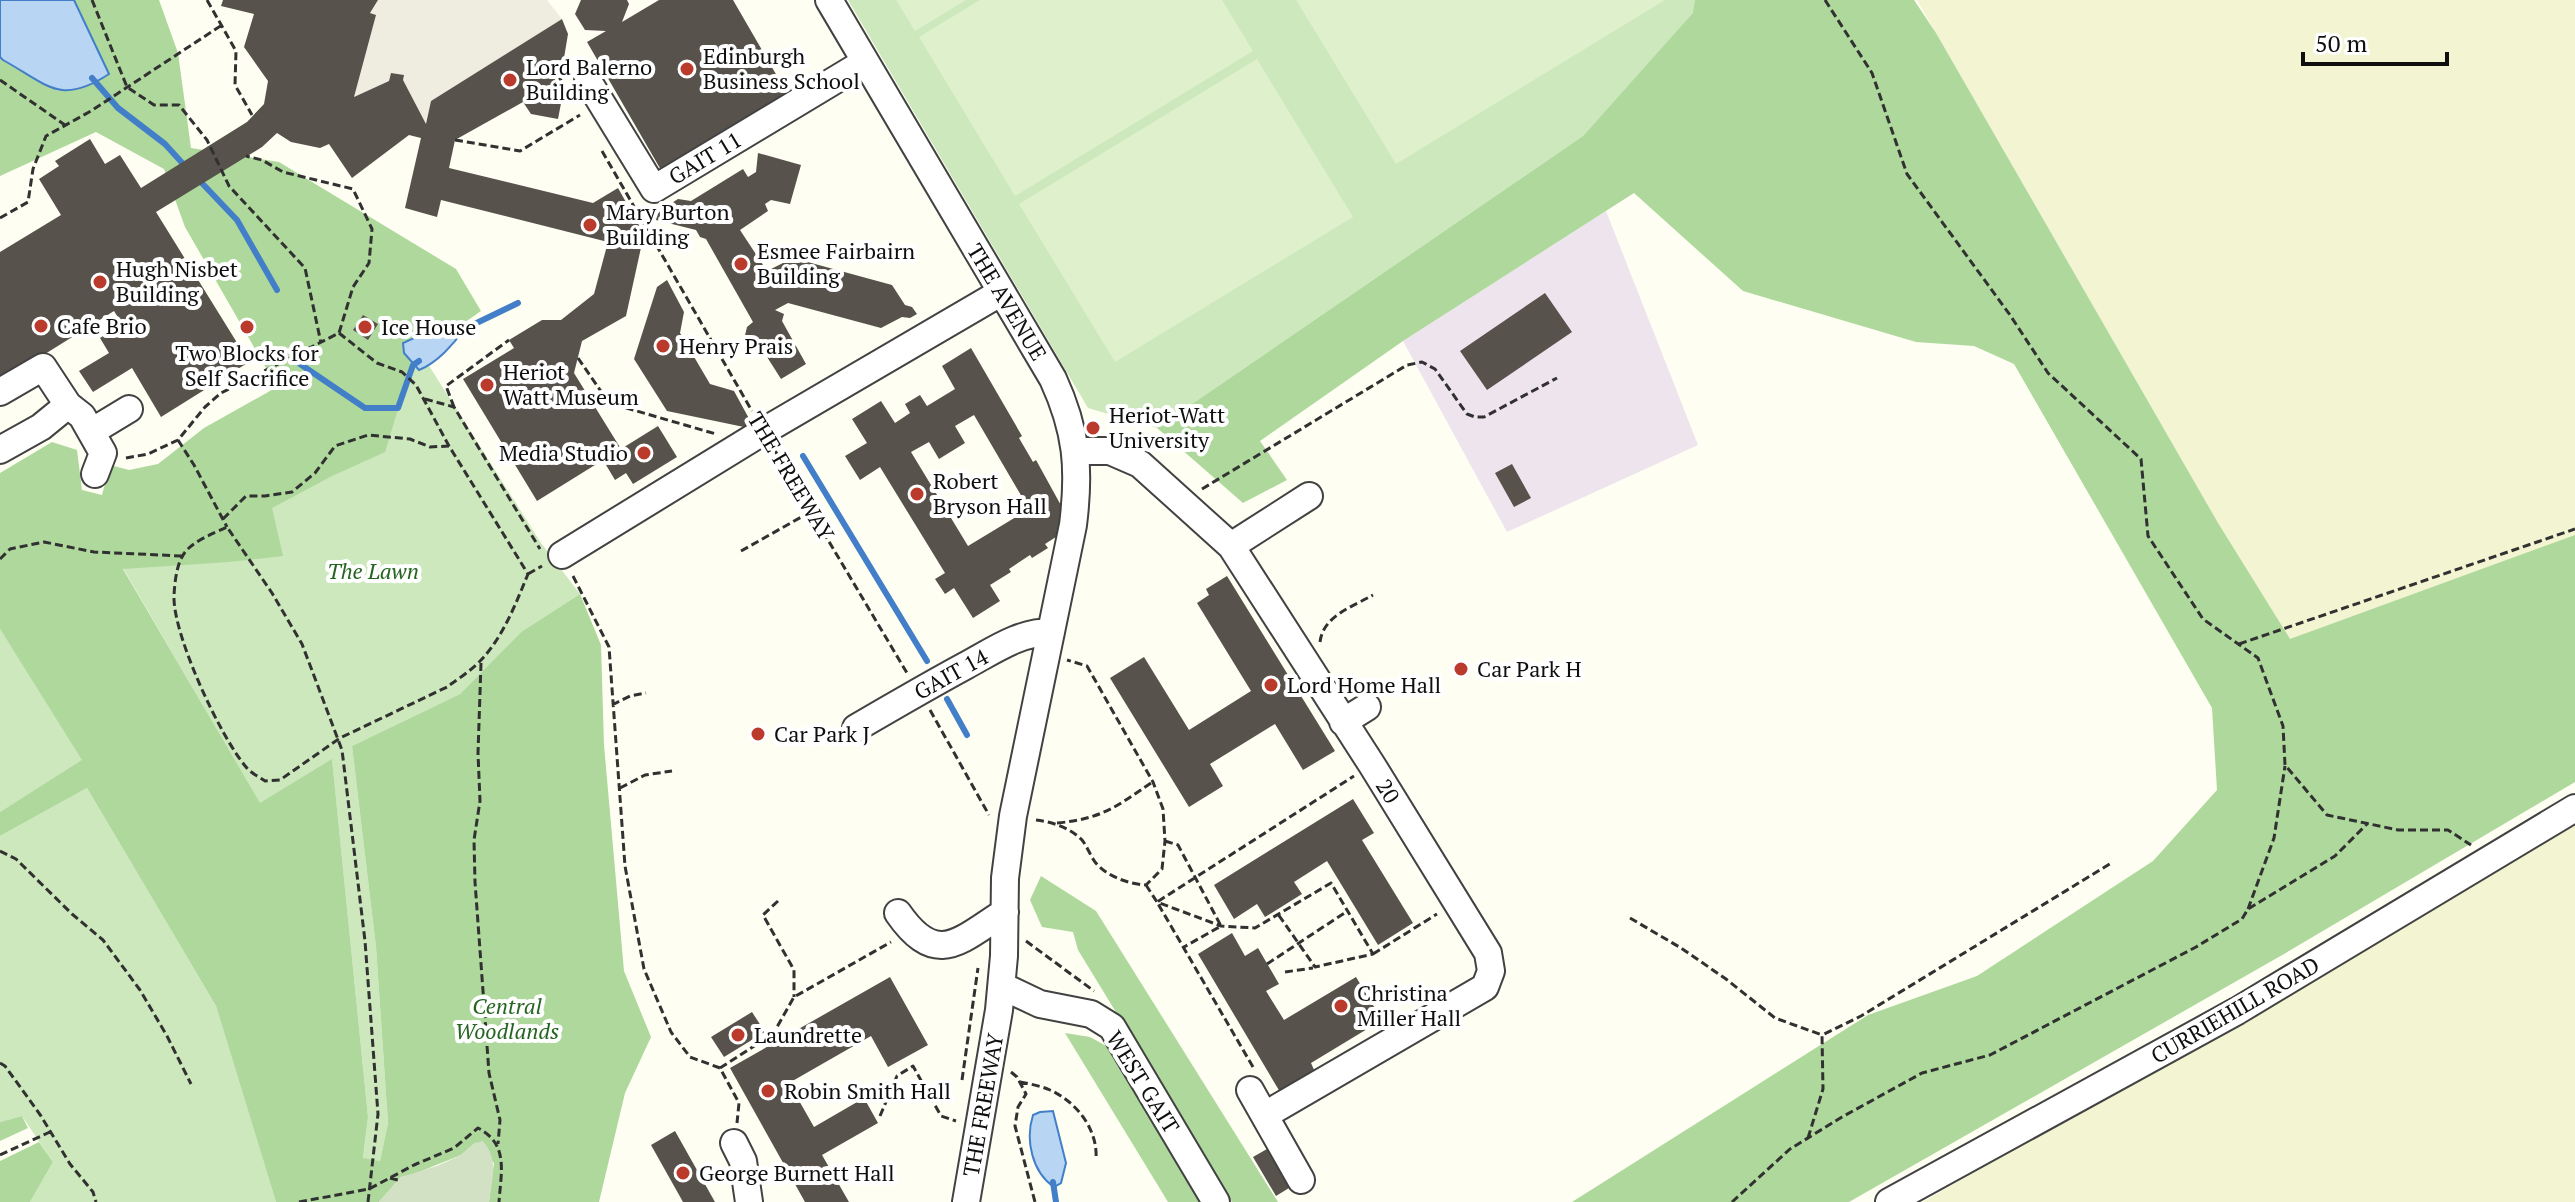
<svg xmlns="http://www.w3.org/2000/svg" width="2575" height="1202" font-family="'PT Serif',serif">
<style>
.industrial{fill:#ede4ed}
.farmland{fill:#f2f4d2}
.green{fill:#cce8bc}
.forest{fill:#aed89c}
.cemetery{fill:#d2e0c3}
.pitch{fill:#dff0cd}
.plaza{fill:#efede0}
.water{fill:#b8d5f4;stroke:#427fc8;stroke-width:2}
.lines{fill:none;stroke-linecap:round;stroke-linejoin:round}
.stream{stroke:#427fc8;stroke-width:6}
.building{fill:#57524c;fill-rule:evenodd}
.minor-casing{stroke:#424242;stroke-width:30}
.path{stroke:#313131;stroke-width:3;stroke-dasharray:8 4;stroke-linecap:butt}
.minor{stroke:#fff;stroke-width:26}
.poi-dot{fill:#ba3a2c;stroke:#fff;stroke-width:3}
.labels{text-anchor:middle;stroke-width:8;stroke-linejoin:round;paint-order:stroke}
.poi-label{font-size:22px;fill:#0f0f0f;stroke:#fff;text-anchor:start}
.street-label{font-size:22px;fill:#0f0f0f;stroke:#fff}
.park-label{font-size:22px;font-style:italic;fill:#256521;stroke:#fff}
</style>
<rect width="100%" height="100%" fill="#fefef2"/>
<path class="industrial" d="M1606 211 1698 445 1507 532 1403 341Z"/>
<path class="farmland" d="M1917 0H2575V537L2287 644Z
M2575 824V1202H1923Z"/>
<path class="green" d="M848 0H1695L1694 13 1583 136 1157 428 1088 408Z
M421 353 541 543 580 594 521 632 460 694 352 746 376 947 388 1123 380 1161 363 1159 368 1117 332 760 260 804 123 568Z
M0 629 83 760 0 812Z
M87 788 216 1006 276 1202H30L53 1162 22 1116 0 1122V836Z"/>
<path class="forest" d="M74 0H159L178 53 191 148 279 162 456 269 481 311 421 353 399 406 385 452 332 476 272 508 283 556 229 562 123 569 260 803 332 759 368 1117 363 1158 380 1161 388 1123 376 947 352 746 460 694 521 632 580 594 601 645 604 745 624 971 651 1037 625 1093 599 1202H489L494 1163 475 1143 461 1155 414 1174 401 1177 379 1202H276L216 1006 87 788 0 836V812L82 760 0 629V473L52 442 77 450 82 490 102 495 110 465 129 470 158 464 204 428 277 387 185 227 164 169 96 132 0 176V57L58 91 109 74Z
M1695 0H1914L1936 33 2218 523 2290 639 2575 535V782L2284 954 1849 1202H1572L1868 1015 1977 976 2153 861 2217 790 2212 708 2014 364 1974 346 1916 342 1743 291 1634 193 1403 341 1260 441 1287 480 1243 503 1157 428 1583 136 1693 13Z
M1041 876 1096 911 1278 1202H1232L1078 950 1073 932 1042 927 1030 900Z
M1065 1033 1090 1037 1108 1047 1202 1202H1168Z
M22 1116 28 1128 0 1141V1122Z
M39 1142 53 1162 30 1202H0V1161Z"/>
<path class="cemetery" d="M483 1141C499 1159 492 1180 489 1202H379L401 1177 437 1166 461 1155 475 1143Z"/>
<path class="pitch" d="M896 0H966L915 31Z
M980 0H1222L1253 51 1015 196 919 37Z
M1296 0H1665L1396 164Z
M1257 59 1353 217 1115 362 1019 204Z"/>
<path class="plaza" d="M378 0H547L562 19 431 101 426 124 403 80V75L391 73 389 81 354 97 376 15 370 13Z"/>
<path class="water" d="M0 0H74L109 74C60 106 48 85 3 60L0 57Z
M436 328 464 329C454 344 437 363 419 370L404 353 403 343Z
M1053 1111 1066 1163 1061 1183 1054 1187C1032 1172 1025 1140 1033 1115L1040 1112Z"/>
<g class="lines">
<path class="stream" d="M92 78 118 108 165 144 185 166
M199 180 237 220 277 290
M460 331 518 303
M300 364 365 408H398L413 365 419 361
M803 456 927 661
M947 699 967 735
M1053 1182 1056 1202"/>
</g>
<path class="building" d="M223 0H378L370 13 376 15 354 97 389 81 391 73 404 75 403 80 426 124 431 101 562 19 568 34 564 58 548 68 563 93 558 119 531 114 523 102 455 140 449 168 593 203 618 188 644 234 626 316 582 341 574 373 621 449 658 426 677 457 633 484 626 473 615 480 603 460 537 501 463 379 514 348 509 340 542 320H561L594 294 608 242 441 200 437 217 405 208 421 138 409 135 352 178 329 144 320 148 291 142 277 133 262 147 156 212 249 362 161 417 132 368 93 392 79 371 109 353 100 338 122 324 114 311 0 382V252L61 215 39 179 59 166 55 161 90 139 105 164 120 155 141 188 247 122 264 104 268 81 244 47 254 14 221 6Z
M581 0H627L629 4 622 22 659 0H733L788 95 661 170 587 42 606 31 585 30 575 14Z
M758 153 801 165 790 204 771 200 765 204 768 211 740 230 767 271 793 258 892 285 905 305 912 307 917 314 910 318 902 317 881 328 788 303 775 310 784 314 782 321 806 364 781 379 762 349 743 344 747 327 753 322 706 239 700 237 696 230 648 218 678 199 691 201 743 169 748 177 756 172Z
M667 280 684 312 680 333 710 384 734 391 752 424 744 427 667 411 634 359 657 287Z
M1545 293 1572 332 1487 390 1460 351Z
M363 315 378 324 368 340 353 330Z
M971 348 1022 436 1019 438 1033 462 1036 460 1063 509 1059 535 1045 544 1048 548 1032 558 1030 555 1009 569 1011 572 990 585 1000 601 973 618 954 588 945 594 935 579 945 573 880 467 860 480 845 456 867 443 852 419 881 401 895 423 910 413 905 404 920 395 927 406 955 389 942 366ZM974 415 1029 509 968 546 911 452 929 442 939 459 965 443 955 426Z
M1512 464 1531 498 1514 507 1495 473Z
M1227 576 1335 751 1303 770 1275 724 1210 764 1223 786 1189 807 1110 678 1144 657 1189 730 1251 691 1197 603 1209 595 1206 589Z
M1353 799 1374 833 1362 840 1413 923 1378 945 1327 861 1294 882 1302 894 1265 917 1257 904 1234 919 1214 885Z
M1232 933 1245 956 1258 948 1279 984 1266 991 1284 1020 1356 977 1382 1020 1311 1063 1315 1072 1280 1092 1198 954Z
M890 977 928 1045 888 1067 871 1036 789 1083 814 1127 864 1098 878 1123 822 1155 849 1202H805L730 1068Z
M752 1012 765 1032 724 1057 711 1037Z
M675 1131 715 1202H683L651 1145Z
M1267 1149 1289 1188 1276 1196 1253 1157Z"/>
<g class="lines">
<defs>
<path id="minor" d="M829 0 1053 379C1077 431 1080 469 1073 525L1013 816 1005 878 1004 956 999 1010 966 1202
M588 81 654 189 865 62
M0 392 43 367 68 405
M91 432 129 409
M0 450 41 427 68 405 82 416 103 453 95 474
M1076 451H1110L1140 464 1231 546 1372 765 1488 953 1491 971 1485 987 1265 1115
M1231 546 1309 496
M562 555 764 431 1000 293
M1343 722 1367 707
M856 728C892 707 928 686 965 666 993 651 1019 632 1051 632
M898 913C937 969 960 940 1005 912
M1002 986 1040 1004 1091 1014 1112 1027 1216 1202
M1250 1090 1301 1180
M734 1143 743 1161 749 1202
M1889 1202 2237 1011 2575 808"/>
</defs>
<use href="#minor" class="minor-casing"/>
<path class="path" d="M92 0 127 87 154 105H179L207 140 229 186 305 268 321 343
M207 0 236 51 235 85 252 115
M1825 0 1872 73 1907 174 2010 315 2048 373 2141 459 2148 536 2203 619 2258 658 2283 726 2285 765 2327 815 2398 830H2448L2471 845
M552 65 566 89
M0 80 65 125
M455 140 520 151 580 115
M602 151 752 411
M0 218 28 202 33 169 46 136 91 111 222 25
M339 333 377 363 402 372 416 385 449 446 528 574C516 603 504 635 482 659 472 670 458 679 447 687L340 738 280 780 265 781C259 777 251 773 246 767 220 736 175 639 174 599 174 588 176 567 182 557 189 542 213 534 227 527L272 593 302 644 342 750 365 941 378 1114 368 1202
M578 358 609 403 716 434
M425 399 454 407 540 549
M454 407 446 386 509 340
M178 440 194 465 227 527
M774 449 907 673
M126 458 148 454 178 440 205 407 221 393 339 333 353 287 369 263 372 229 353 189 283 172 262 160 246 156
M1202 489 1407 365 1422 362 1435 369 1467 414 1475 417H1484L1557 378
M223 519 246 496H265L292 492 315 473 335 446 368 435 410 439 430 447 449 446
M741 551 812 511
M0 559 10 549 44 542 94 552 182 556
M528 574 542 566
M573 576 609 647 625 866 644 969 671 1032 690 1057 720 1068 739 1103 737 1123
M1320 642C1323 616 1352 607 1373 595
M2239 644 2575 529
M481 663 478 753 480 801 474 840 475 882 489 1073 500 1120 498 1144
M612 705 630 696 646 693
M930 710 989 815
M620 788 645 775 672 771
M1036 820C1052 822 1069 827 1082 840 1087 846 1090 855 1095 862 1106 876 1128 884 1146 885L1162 869 1165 841 1163 809 1153 782 1087 666 1067 660
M1057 823C1101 819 1116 807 1151 783
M1165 841 1178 845 1221 926 1184 947
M0 851 16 859 72 914 103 940 140 990 167 1036 191 1084
M1146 885 1157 902 1221 926 1255 928 1331 883 1373 954 1315 967 1278 914
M778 901 763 915 794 970V997
M2248 909 2274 838 2285 766
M1630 918 1681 948 1726 979 1775 1018 1822 1035
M1026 941 1094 991
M1373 954 1437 914
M1267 964 1346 912
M1285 972 1313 968
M0 1063 5 1066 41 1116 70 1164 93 1192 96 1202
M1253 1067 1157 902 1354 776
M720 1068 773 1034 794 997 891 942
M1011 1072 1017 1077 1026 1094 1018 1107 1015 1126 1035 1202
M962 1080 978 968
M1020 1082C1030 1084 1041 1086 1050 1090 1077 1102 1098 1130 1096 1159
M880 1116 897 1076 913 1066 941 1116 956 1121
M1808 1138 1823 1089 1822 1035 1861 1016 2113 862
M0 1155 50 1132
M390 1178 398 1180
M299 1202 369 1189 414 1165 454 1148 478 1128C509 1144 501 1172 499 1202
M1732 1202 1790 1149 1842 1117 1922 1073 1990 1055 2196 947 2242 919 2248 909 2335 856 2368 823"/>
<use href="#minor" class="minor"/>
</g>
<g class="poi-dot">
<circle cx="687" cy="69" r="8"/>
<circle cx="510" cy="80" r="8"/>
<circle cx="590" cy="225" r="8"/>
<circle cx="741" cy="264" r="8"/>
<circle cx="100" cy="282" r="8"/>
<circle cx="41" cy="326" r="8"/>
<circle cx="247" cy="327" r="8"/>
<circle cx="365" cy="327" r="8"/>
<circle cx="663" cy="346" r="8"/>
<circle cx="487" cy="385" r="8"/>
<circle cx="1093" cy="428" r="8"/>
<circle cx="644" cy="453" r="8"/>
<circle cx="917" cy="494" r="8"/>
<circle cx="1461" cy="669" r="8"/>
<circle cx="1271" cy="685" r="8"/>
<circle cx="758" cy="734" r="8"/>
<circle cx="1341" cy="1006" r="8"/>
<circle cx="738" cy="1035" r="8"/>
<circle cx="768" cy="1091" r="8"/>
<circle cx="683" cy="1173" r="8"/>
</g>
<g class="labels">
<g class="poi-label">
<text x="703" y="64">Edinburgh<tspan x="703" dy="25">Business School</tspan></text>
<text x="526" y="75">Lord Balerno<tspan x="526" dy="25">Building</tspan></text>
<text x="606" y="220">Mary Burton<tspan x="606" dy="25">Building</tspan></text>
<text x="757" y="259">Esmee Fairbairn<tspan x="757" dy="25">Building</tspan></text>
<text x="116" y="277">Hugh Nisbet<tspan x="116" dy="25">Building</tspan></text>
<text x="57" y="334">Cafe Brio</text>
<text x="381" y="335">Ice House</text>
<text x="679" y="354">Henry Prais</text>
<text x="247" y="361" text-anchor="middle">Two Blocks for<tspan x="247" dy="25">Self Sacrifice</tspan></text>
<text x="503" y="380">Heriot<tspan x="503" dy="25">Watt Museum</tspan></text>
<text x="1109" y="423">Heriot-Watt<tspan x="1109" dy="25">University</tspan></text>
<text x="628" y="461" text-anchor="end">Media Studio</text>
<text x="933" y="489">Robert<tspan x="933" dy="25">Bryson Hall</tspan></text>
<text x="1477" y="677">Car Park H</text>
<text x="1287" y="693">Lord Home Hall</text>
<text x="774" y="742">Car Park J</text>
<text x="1357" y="1001">Christina<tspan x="1357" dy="25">Miller Hall</tspan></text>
<text x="754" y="1043">Laundrette</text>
<text x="784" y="1099">Robin Smith Hall</text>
<text x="699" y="1181">George Burnett Hall</text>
</g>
<g class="street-label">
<text transform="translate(705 158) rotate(-31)" y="8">GAIT 11</text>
<text transform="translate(1007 302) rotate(59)" y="8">THE AVENUE</text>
<text transform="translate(791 476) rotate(59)" y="8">THE FREEWAY</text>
<text transform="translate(951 674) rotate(-29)" y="8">GAIT 14</text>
<text transform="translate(1388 791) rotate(58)" y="8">20</text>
<text transform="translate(2235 1010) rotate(-30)" y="8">CURRIEHILL ROAD</text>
<text transform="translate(1143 1082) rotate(58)" y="8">WEST GAIT</text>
<text transform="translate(983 1105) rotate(-80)" y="8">THE FREEWAY</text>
</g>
<g class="park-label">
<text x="373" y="579">The Lawn</text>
<text x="507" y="1014">Central<tspan x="507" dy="25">Woodlands</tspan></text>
</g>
</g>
<path d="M2303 52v12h144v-12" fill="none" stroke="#0f0f0f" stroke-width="4"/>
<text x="2315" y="52" font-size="24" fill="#0f0f0f" stroke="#ffffff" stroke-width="6" paint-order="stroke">50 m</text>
</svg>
